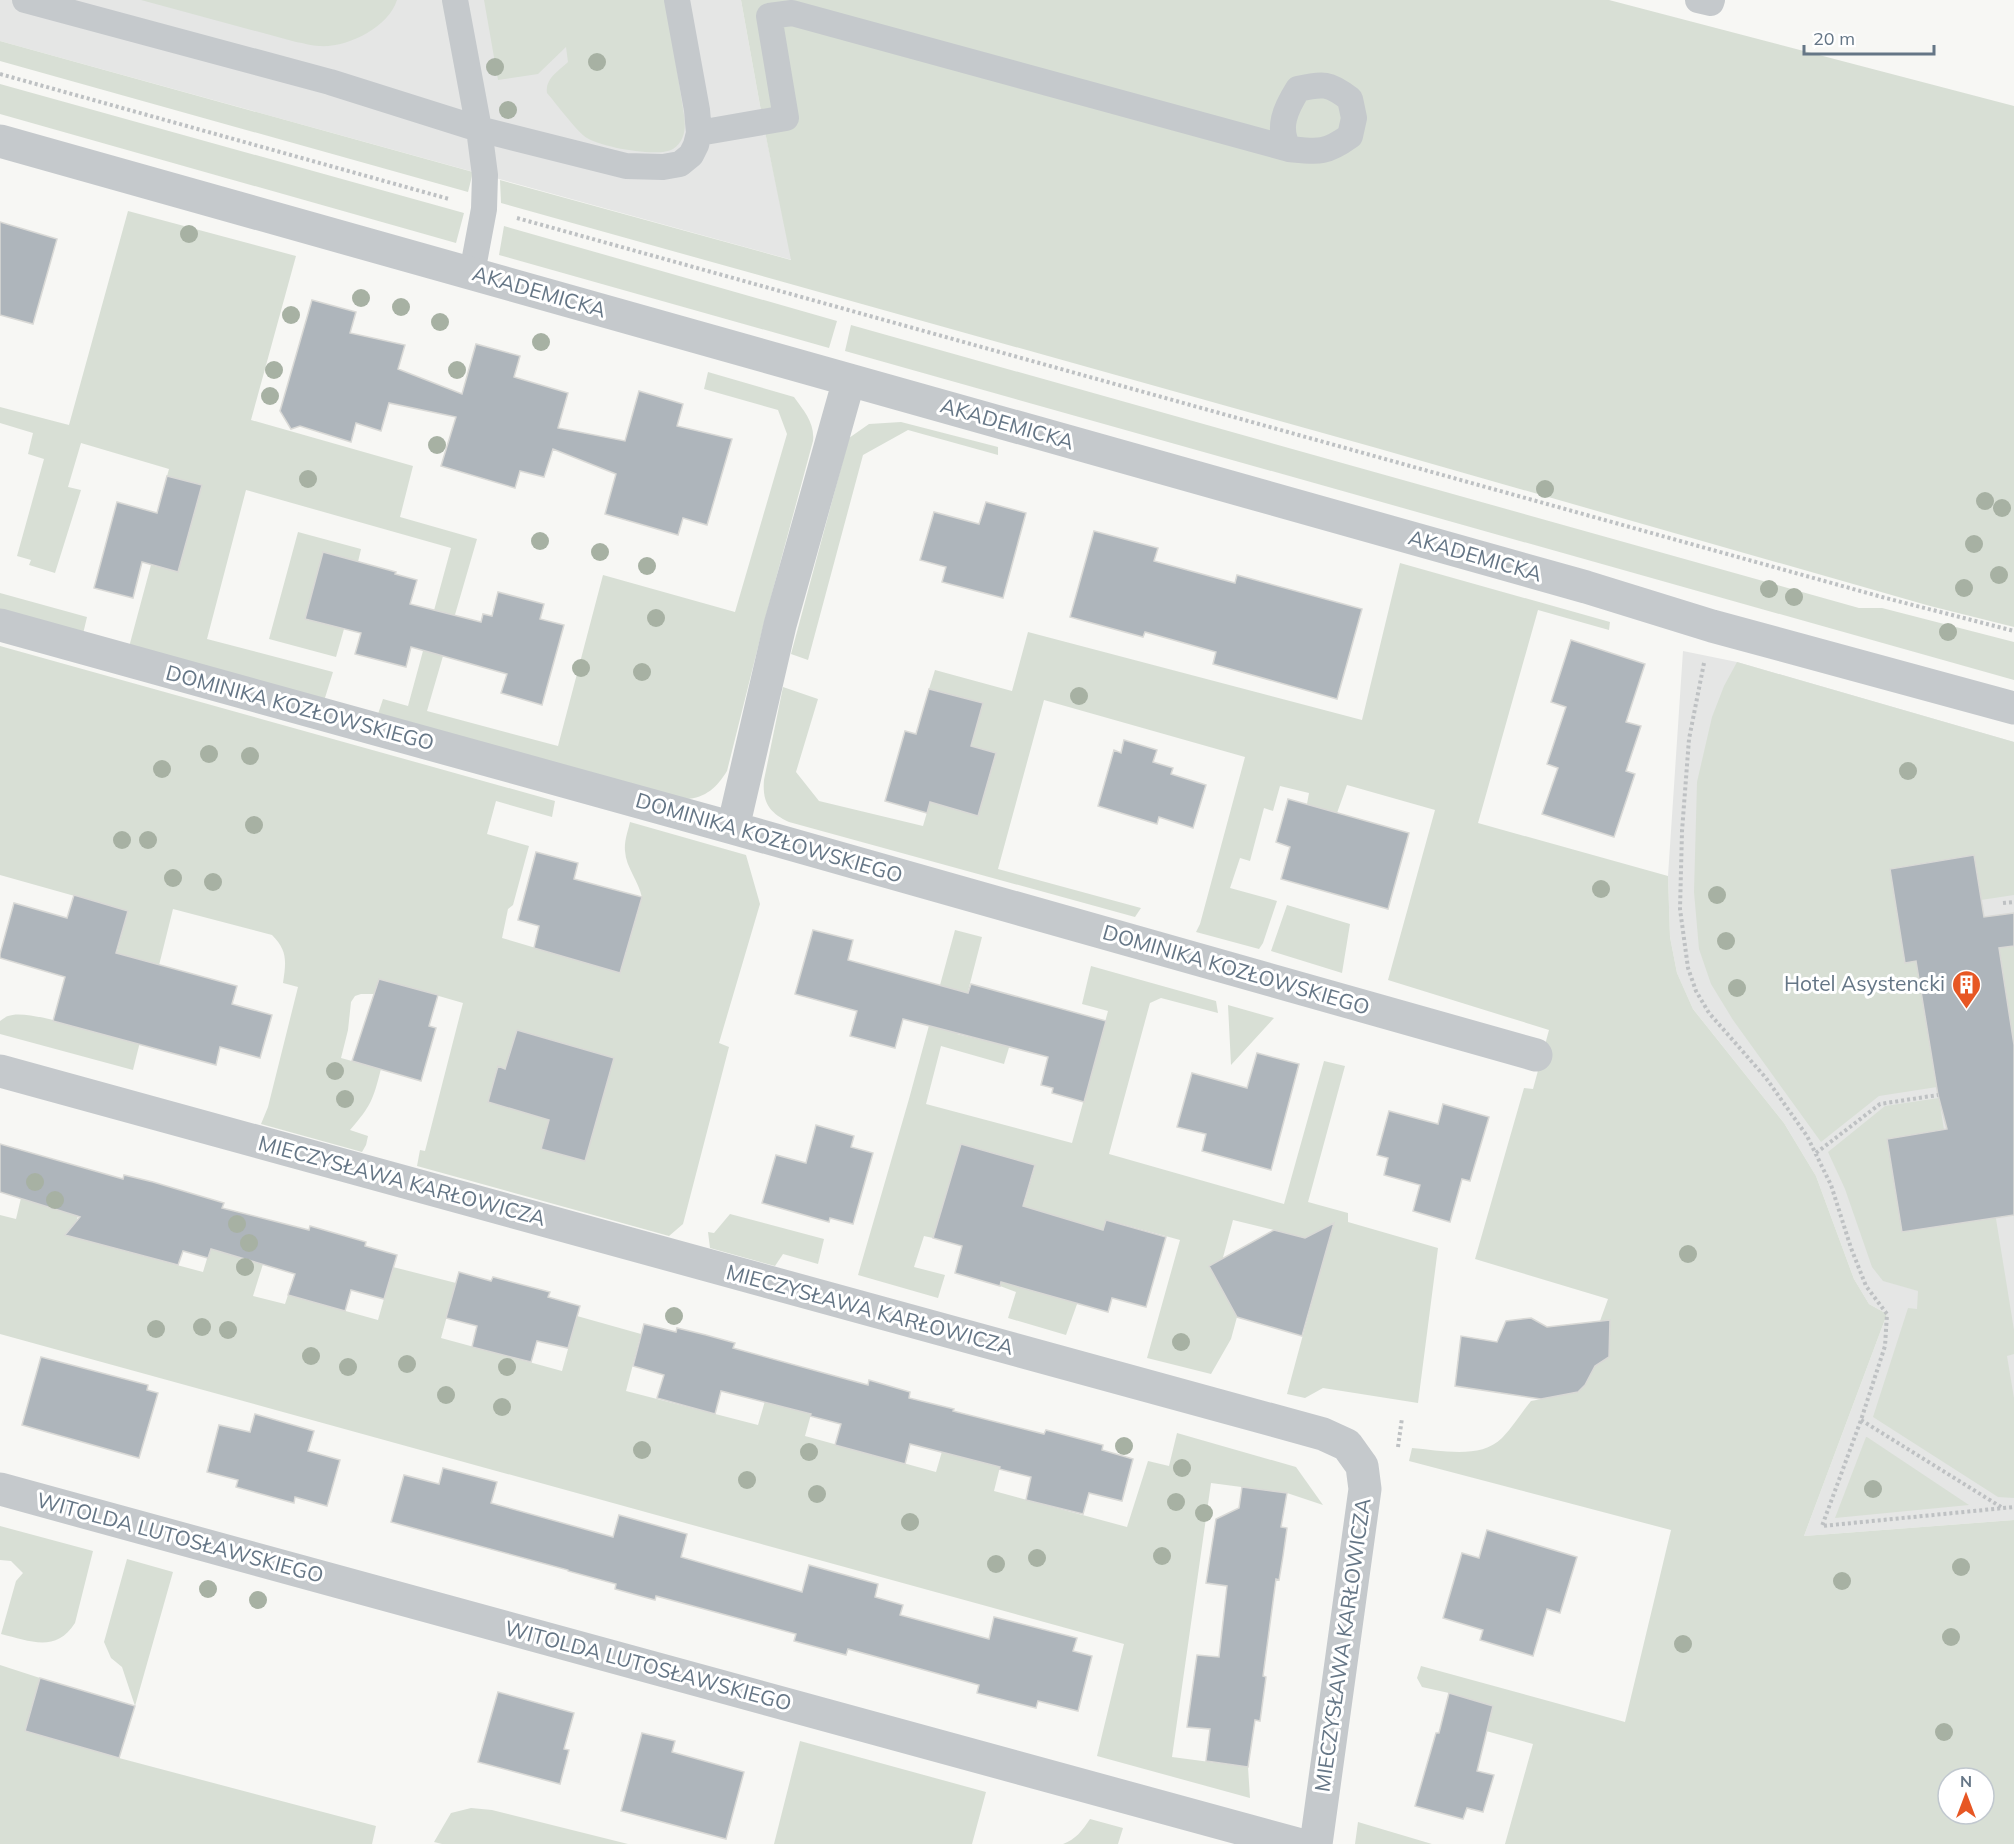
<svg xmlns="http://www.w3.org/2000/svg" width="2014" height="1844" font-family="Mulish,sans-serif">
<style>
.built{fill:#e5e6e5}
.green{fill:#d8dfd5;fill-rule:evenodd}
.building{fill:#aeb5bb;stroke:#d9d9d6;stroke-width:1.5}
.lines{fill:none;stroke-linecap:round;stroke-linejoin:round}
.path{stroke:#bec1c3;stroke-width:4;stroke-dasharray:3 3;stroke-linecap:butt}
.lane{stroke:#c5c9cc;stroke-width:26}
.street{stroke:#c5c9cc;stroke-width:33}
.tree{fill:#a7b1a3}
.labels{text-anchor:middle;stroke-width:6;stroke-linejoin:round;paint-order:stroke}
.street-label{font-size:21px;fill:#657686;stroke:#fff}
.poi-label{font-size:21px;fill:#657686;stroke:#fff;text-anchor:end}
</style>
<rect width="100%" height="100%" fill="#f7f7f4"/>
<path class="built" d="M0 0H741L763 122 792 260 0 41Z
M1683 651 1737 662 2014 742V1520L1804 1536 1887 1314 1869 1304 1854 1279 1816 1176 1784 1123 1693 1009 1677 973 1670 937 1668 876Z"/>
<path class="green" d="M141 0H397C388 28 347 48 319 46 312 46 304 43 296 42Z
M484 0H666L684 115C686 128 685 141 673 149 659 158 601 147 587 138 578 133 555 102 547 93 545 78 559 71 568 62L566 47 538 74 498 80Z
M741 0H1609L2014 106V627L1930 606 1373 447 501 203 500 180 791 260 763 122Z
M0 41 473 172 468 192 0 61Z
M0 84 464 213 456 243 0 114Z
M128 211 296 256 251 420 413 466 400 517 477 539 427 711 558 746 603 575 735 612 787 434 778 410 704 389 708 372 794 397C804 411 815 423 813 441L764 623 727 771C717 787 706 798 686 799L378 714 383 699 408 706 451 548 246 490 207 639 333 672 324 701 129 647 151 565 178 572 201 485 167 476 169 469 81 443 68 487 81 490 55 573 29 565 31 560 17 556 44 459 28 454 33 433 0 423V407L69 425Z
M504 226 837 321 829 348 499 255Z
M851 325 1859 608H1882L2014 642V680L845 351Z
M901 422 998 447V455L908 430 863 455 808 660 791 654 849 438 869 424Z
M298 532 361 549 358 562 306 619 344 629 336 657 269 639Z
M1400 563 1610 622 1609 630 1538 610 1478 823 1668 876 1670 937 1677 973 1693 1009 1784 1123 1816 1176 1854 1279 1869 1304 1887 1314 1804 1536 2014 1520V1844H1505L1533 1744 1486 1731 1449 1693 1422 1687 1417 1678 1421 1666 1625 1722 1671 1530 1409 1461 1412 1448C1440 1450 1480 1460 1502 1438 1513 1427 1521 1413 1531 1401L1578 1392 1595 1366 1609 1357 1610 1330 1600 1321 1608 1299 1475 1259 1524 1088 1533 1089 1549 1030 1388 980 1435 810 1347 785 1337 813 1307 804 1309 793 1280 786 1273 811 1264 808 1250 861 1240 858 1230 888 1277 901 1263 943 1259 949 1196 932 1200 924 1245 757 1044 700 998 869 1141 908 1135 917 789 822C770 813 762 803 764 780L783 687 818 699 796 772 819 801 923 826 930 802 978 816 996 754 971 746 983 703 929 689 935 670 1012 691 1028 632 1362 720ZM1948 1778H1984V1814H1948Z
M0 593 87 617 83 634 0 611Z
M0 646 555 801 552 817 496 801 487 834 529 846 513 905 508 909 502 938 620 973 642 898C639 881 626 868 625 851 624 841 628 831 630 822L746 855 760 904 719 1043 729 1047 683 1224 669 1236 417 1166 420 1150 425 1151 463 1003 380 979 374 994H361L355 996 351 1002 348 1030 341 1058 381 1069C373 1100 371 1106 350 1130L368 1136 366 1145 362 1152 261 1124 268 1107 298 987 283 983C286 962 288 951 272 935L173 909 133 1070 0 1034V1021C3 1019 5 1017 8 1016 25 1009 76 1027 95 1032L128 911 0 875Z
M1737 662 2014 742V895L1981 900 1974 855 1890 869 1905 963 1928 959 1918 974 1937 1087 1879 1096 1821 1142 1733 1020 1711 984 1699 949 1694 892 1697 782 1712 717 1724 686Z
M1287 905 1350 924 1342 973 1271 951Z
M955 930 982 937 957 1034 999 1044 1011 1041 1004 1064 941 1046 926 1104 1072 1143 1108 1011 1082 1004 1091 966 1216 1001 1218 1013 1161 998 1150 1003 1109 1154 1284 1204 1324 1061 1345 1066 1308 1202 1348 1213V1222L1438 1248 1418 1403 1323 1388 1305 1398 1287 1394 1327 1246 1274 1230 1233 1220 1217 1280 1237 1317 1231 1339 1211 1374 1147 1358 1180 1240 1107 1220 1066 1335 1008 1318 1016 1292 1000 1286 1035 1166 961 1144 933 1238 924 1236 914 1267 945 1275 938 1298 858 1275 909 1099Z
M2014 946V1045L1976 952Z
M1228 1005 1274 1018 1231 1065Z
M1939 1098 1944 1130 1888 1139 1902 1232 1963 1223 1991 1188 2014 1330V1354L2007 1356 2014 1398V1498L1998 1497 1873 1417 1908 1308 1917 1309 1918 1291 1883 1281 1872 1267 1845 1189 1828 1152 1885 1106Z
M87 1184 72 1237 203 1272 221 1212 263 1264 253 1296 285 1304 288 1295 378 1320 393 1267 456 1283 441 1338 562 1371 577 1316 641 1334 626 1391 758 1425 772 1377 818 1389 805 1436 936 1472 950 1424 1007 1439 994 1491 1127 1527 1148 1461 1169 1466 1177 1433 1296 1467 1323 1505 1287 1493 1211 1483 1172 1757 1248 1767 1250 1798 1097 1756 1124 1644 0 1334V1215L16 1219 21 1198Z
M730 1214 824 1239 818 1264 783 1254 775 1266 710 1248 708 1232 714 1233Z
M1866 1437H1867L1969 1505 1835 1518Z
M0 1526 93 1551 75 1623C56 1653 30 1641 1 1634L16 1581 23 1573 11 1561 0 1560Z
M127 1559 173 1572 135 1706 122 1667 111 1658 104 1642Z
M0 1665 40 1678 25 1731 119 1758 376 1826 372 1844H0Z
M800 1741 986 1792 972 1844H774Z
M471 1808 492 1810 628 1844H442L434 1842 451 1813Z
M1090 1819 1123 1828 1118 1844H1063C1076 1839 1082 1831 1090 1819Z
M1358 1822 1432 1844H1355Z"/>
<path class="building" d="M0 222 57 239 33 324 0 315Z
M312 300 356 312 350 333 405 345 398 369 462 394 476 344 520 356 514 377 568 393 558 428 625 441 639 391 683 404 677 426 732 439 707 525 683 518 678 535 605 514 616 474 553 449 544 477 520 471 515 488 441 466 456 417 389 403 381 431 356 423 351 442 300 426 291 429 280 411Z
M167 476 202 485 178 572 142 562 133 598 94 588 117 502 157 513Z
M986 502 1026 513 1003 598 942 582 946 567 920 560 934 512 979 524Z
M1094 531 1158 548 1154 561 1235 583 1237 575 1362 609 1337 699 1213 664 1216 652 1145 632 1143 637 1070 617Z
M323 552 396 572 395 574 417 580 410 604 481 622 483 614 492 616 498 592 544 604 540 619 564 625 542 705 501 693 507 674 411 647 406 667 355 654 361 633 305 619Z
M1571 640 1645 664 1626 722 1641 726 1626 771 1635 774 1614 837 1542 814 1558 768 1547 764 1566 707 1551 702Z
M929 689 983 703 971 746 996 753 978 816 930 802 927 813 885 801 905 731 916 734Z
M1124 740 1157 750 1153 762 1173 768 1171 774 1206 785 1193 828 1159 817 1157 824 1098 806 1114 750 1121 753Z
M1288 799 1409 833 1388 909 1281 879 1290 847 1276 842Z
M536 852 578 863 574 879 642 897 620 973 534 948 539 926 518 920Z
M1974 855 1984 917 2014 913V946L1999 948 2014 1045V1215L1902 1232 1887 1139 1947 1129 1938 1095 1916 961 1905 963 1890 869Z
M74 895 128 911 116 953 237 986 232 1004 272 1015 260 1058 220 1047 216 1065 53 1021 65 977 0 958V954L14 903 67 918Z
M813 930 853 940 848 960 968 993 971 984 1106 1021 1084 1102 1052 1093 1053 1088 1041 1085 1048 1057 903 1019 895 1048 850 1036 857 1011 795 994Z
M379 979 438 995 429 1026 436 1028 421 1081 352 1061Z
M517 1030 614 1058 585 1161 541 1149 549 1120 488 1102 498 1066 505 1069Z
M1257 1053 1299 1064 1271 1170 1202 1151 1206 1134 1177 1127 1192 1073 1247 1088Z
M1443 1104 1489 1117 1470 1181 1462 1179 1450 1222 1413 1211 1420 1185 1384 1175 1388 1158 1377 1155 1389 1111 1438 1124Z
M816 1125 854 1136 851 1147 873 1153 853 1224 830 1218 829 1222 762 1203 776 1155 806 1163Z
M0 1144 123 1179 124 1175 153 1182 224 1203 222 1208 309 1230 310 1226 366 1242 365 1246 397 1255 384 1299 351 1290 345 1311 288 1295 295 1274 211 1249 208 1258 183 1251 178 1265 65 1235 80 1217 0 1192Z
M961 1144 1035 1165 1023 1206 1103 1230 1106 1220 1166 1237 1146 1307 1112 1298 1108 1312 1001 1282 1000 1286 955 1273 962 1246 933 1238Z
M1334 1223 1302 1336 1237 1317 1209 1266 1274 1230 1305 1238Z
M459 1272 491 1281 493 1277 550 1292 548 1297 580 1306 568 1348 537 1341 531 1362 472 1347 477 1326 446 1318Z
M1531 1318 1547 1327 1610 1320 1609 1357 1595 1366 1585 1385 1578 1392 1541 1399 1455 1386 1461 1336 1497 1342 1506 1321Z
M644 1324 676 1332 677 1328 706 1335 735 1343 733 1348 868 1385 869 1380 910 1392 909 1398 954 1409 953 1411 1044 1434 1046 1430 1103 1445 1102 1450 1133 1459 1122 1501 1089 1493 1083 1514 1026 1500 1031 1477 999 1469 1000 1467 910 1444 905 1464 835 1445 841 1424 810 1416 811 1414 721 1391 715 1414 657 1398 664 1375 633 1366Z
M41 1357 148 1385 147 1390 158 1393 139 1458 22 1425Z
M255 1414 314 1431 308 1451 340 1460 327 1506 295 1497 294 1503 236 1487 238 1480 207 1472 219 1425 250 1432Z
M443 1468 497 1482 491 1503 613 1537 619 1515 687 1534 681 1557 802 1592 809 1565 878 1584 875 1597 903 1605 900 1615 989 1639 994 1617 1077 1638 1073 1651 1092 1656 1078 1711 1038 1701 1036 1708 977 1693 979 1685 848 1649 846 1655 794 1641 796 1634 656 1596 655 1600 615 1589 616 1584 568 1571V1570L391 1522 404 1475 439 1484Z
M1242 1487 1287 1493 1281 1527 1287 1528 1283 1556 1279 1580 1276 1579 1263 1676 1266 1677 1260 1721 1255 1720 1248 1767 1206 1761 1210 1729 1187 1727 1197 1655 1219 1657 1227 1586 1206 1583 1216 1519 1239 1508Z
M1487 1530 1577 1557 1560 1613 1547 1609 1533 1656 1480 1640 1483 1630 1443 1618 1462 1553 1479 1558Z
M40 1678 135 1706 119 1758 25 1731Z
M498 1692 574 1713 564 1749 569 1750 560 1784 478 1762Z
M1449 1693 1493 1706 1477 1771 1494 1775 1483 1812 1467 1808 1463 1819 1415 1806 1436 1733H1439Z
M642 1733 675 1741 672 1752 744 1772 726 1839 621 1811Z"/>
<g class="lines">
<path class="path" d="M0 74 449 199
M517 218 1882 597 2014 631
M1704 663 1689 739 1682 831 1680 909 1688 968 1696 991 1709 1013 1766 1078 1807 1136 1831 1185 1851 1248 1866 1286 1887 1314 1885 1346 1861 1420 1822 1526 2014 1507
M2003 903 2014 902
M1816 1153 1880 1104 1938 1095
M1861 1420 2001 1507
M1398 1447 1402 1418"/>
<path class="lane" d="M25 0 330 82 479 129 626 166 663 167 680 164 691 155 696 145 699 133 697 110 677 0
M455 0 479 129 485 175 484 209 472 273
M1698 0 1711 3 1712 0
M699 133 786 118 769 16 792 13 1289 149C1318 152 1325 154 1350 136L1354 118 1350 99C1329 83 1323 83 1298 89 1286 108 1276 128 1289 149"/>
<path class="street" d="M0 141 1586 587 1712 626 2014 708
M0 625 733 828 1536 1055
M733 828 780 625 849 380
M0 1071 1323 1434 1347 1445 1362 1466 1365 1489 1316 1844
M0 1489 1297 1844"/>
</g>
<g class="tree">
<circle cx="597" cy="62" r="9"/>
<circle cx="495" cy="67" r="9"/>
<circle cx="508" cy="110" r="9"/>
<circle cx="189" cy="234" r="9"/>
<circle cx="361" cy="298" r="9"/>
<circle cx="401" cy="307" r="9"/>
<circle cx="291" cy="315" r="9"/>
<circle cx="440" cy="322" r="9"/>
<circle cx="541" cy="342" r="9"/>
<circle cx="274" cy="370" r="9"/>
<circle cx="457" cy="370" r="9"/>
<circle cx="270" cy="396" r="9"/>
<circle cx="437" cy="445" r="9"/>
<circle cx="308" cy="479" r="9"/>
<circle cx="1545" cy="489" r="9"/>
<circle cx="1985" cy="501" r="9"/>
<circle cx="2002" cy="508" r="9"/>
<circle cx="540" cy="541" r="9"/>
<circle cx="1974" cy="544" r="9"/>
<circle cx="600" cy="552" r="9"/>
<circle cx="647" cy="566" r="9"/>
<circle cx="1999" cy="575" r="9"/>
<circle cx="1964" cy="588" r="9"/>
<circle cx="1769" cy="589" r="9"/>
<circle cx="1794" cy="597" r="9"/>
<circle cx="656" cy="618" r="9"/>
<circle cx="1948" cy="632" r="9"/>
<circle cx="581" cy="668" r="9"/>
<circle cx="642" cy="672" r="9"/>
<circle cx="1079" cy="696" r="9"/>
<circle cx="209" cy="754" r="9"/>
<circle cx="250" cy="756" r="9"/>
<circle cx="162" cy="769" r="9"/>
<circle cx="1908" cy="771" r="9"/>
<circle cx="254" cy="825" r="9"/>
<circle cx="122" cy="840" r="9"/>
<circle cx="148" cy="840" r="9"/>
<circle cx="173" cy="878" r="9"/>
<circle cx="213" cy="882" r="9"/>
<circle cx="1601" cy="889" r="9"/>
<circle cx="1717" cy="895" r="9"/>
<circle cx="1726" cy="941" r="9"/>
<circle cx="1737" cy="988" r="9"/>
<circle cx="335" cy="1071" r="9"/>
<circle cx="345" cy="1099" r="9"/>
<circle cx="35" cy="1182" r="9"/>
<circle cx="55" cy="1200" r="9"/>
<circle cx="237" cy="1224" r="9"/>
<circle cx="249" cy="1243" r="9"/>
<circle cx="1688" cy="1254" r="9"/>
<circle cx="245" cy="1267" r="9"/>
<circle cx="674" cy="1316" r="9"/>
<circle cx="202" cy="1327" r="9"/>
<circle cx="156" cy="1329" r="9"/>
<circle cx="228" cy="1330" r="9"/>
<circle cx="1181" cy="1342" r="9"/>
<circle cx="311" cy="1356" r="9"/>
<circle cx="407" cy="1364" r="9"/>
<circle cx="348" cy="1367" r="9"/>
<circle cx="507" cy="1367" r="9"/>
<circle cx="446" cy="1395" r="9"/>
<circle cx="502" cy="1407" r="9"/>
<circle cx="1124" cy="1446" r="9"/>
<circle cx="642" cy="1450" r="9"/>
<circle cx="809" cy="1452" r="9"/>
<circle cx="1182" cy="1468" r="9"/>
<circle cx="747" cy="1480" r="9"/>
<circle cx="1873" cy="1489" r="9"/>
<circle cx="817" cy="1494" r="9"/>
<circle cx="1176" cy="1502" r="9"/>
<circle cx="1204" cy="1513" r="9"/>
<circle cx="910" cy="1522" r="9"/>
<circle cx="1162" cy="1556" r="9"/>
<circle cx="1037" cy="1558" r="9"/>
<circle cx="996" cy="1564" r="9"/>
<circle cx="1961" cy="1567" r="9"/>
<circle cx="1842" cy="1581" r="9"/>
<circle cx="208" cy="1589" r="9"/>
<circle cx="258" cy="1600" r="9"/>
<circle cx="1951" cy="1637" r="9"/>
<circle cx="1683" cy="1644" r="9"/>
<circle cx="1944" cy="1732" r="9"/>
</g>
<defs>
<symbol id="building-pin" viewBox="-11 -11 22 30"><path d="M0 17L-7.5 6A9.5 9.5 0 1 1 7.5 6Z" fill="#e75724" stroke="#fff"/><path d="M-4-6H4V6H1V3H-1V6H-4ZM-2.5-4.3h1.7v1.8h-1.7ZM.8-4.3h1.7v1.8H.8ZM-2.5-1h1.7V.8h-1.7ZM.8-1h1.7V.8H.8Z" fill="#fff"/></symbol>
</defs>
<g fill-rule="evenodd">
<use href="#building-pin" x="1950" y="968" width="33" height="45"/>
</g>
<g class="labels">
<g class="street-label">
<text transform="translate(539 292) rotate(16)" y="7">AKADEMICKA</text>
<text transform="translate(1007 424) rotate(16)" y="7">AKADEMICKA</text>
<text transform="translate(1475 556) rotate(16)" y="7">AKADEMICKA</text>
<text transform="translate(300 708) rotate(15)" y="7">DOMINIKA KOZŁOWSKIEGO</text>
<text transform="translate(769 838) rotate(16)" y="7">DOMINIKA KOZŁOWSKIEGO</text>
<text transform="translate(1236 970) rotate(16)" y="7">DOMINIKA KOZŁOWSKIEGO</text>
<text transform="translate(402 1181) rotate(15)" y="7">MIECZYSŁAWA KARŁOWICZA</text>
<text transform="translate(870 1310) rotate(15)" y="7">MIECZYSŁAWA KARŁOWICZA</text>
<text transform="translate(180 1538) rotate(15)" y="7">WITOLDA LUTOSŁAWSKIEGO</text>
<text transform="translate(1343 1645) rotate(-82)" y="7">MIECZYSŁAWA KARŁOWICZA</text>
<text transform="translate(648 1666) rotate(15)" y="7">WITOLDA LUTOSŁAWSKIEGO</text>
</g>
<g class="poi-label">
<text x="1945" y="991">Hotel Asystencki</text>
</g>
</g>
<g transform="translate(1966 1796)"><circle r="28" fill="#ffffff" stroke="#c1c8cf" stroke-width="1.5"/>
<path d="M0-4.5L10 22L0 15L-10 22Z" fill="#e75724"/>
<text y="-9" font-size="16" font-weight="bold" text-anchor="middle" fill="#657686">N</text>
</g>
<path d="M1804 45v9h130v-9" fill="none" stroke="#657686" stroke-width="3"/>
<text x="1813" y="45" font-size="18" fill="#657686" stroke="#ffffff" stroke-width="4.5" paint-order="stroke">20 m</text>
</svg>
